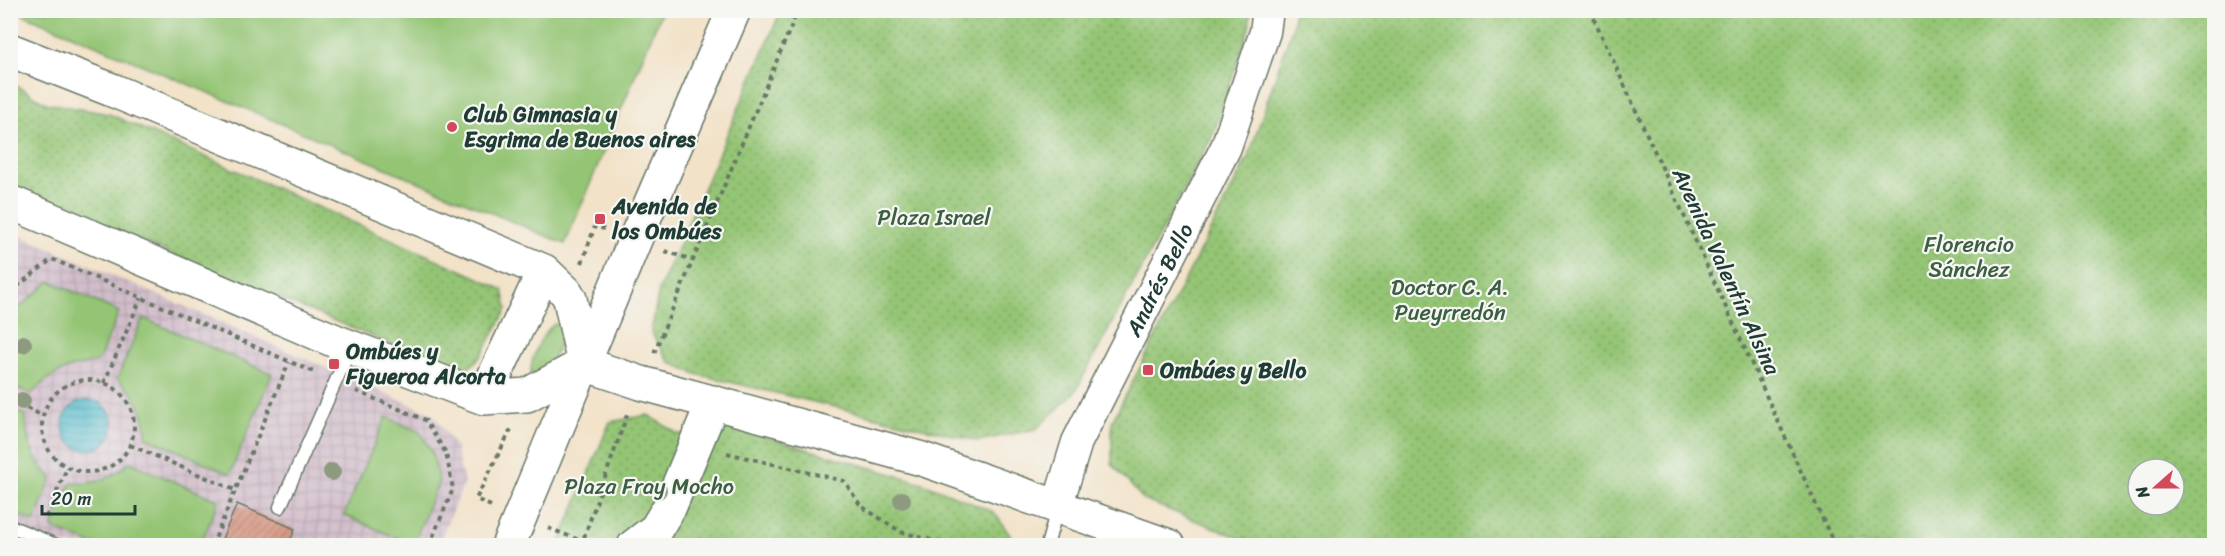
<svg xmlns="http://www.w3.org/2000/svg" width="2225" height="556" font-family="Sriracha,sans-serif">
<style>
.industrial{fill:url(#industrial-grid)}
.green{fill:#94c575;stroke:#5a8154;stroke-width:1.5}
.park{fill:url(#park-dots);stroke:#5a8154;stroke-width:1.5;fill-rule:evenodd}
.water{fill:url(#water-rules);stroke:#367a7f;stroke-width:1.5}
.building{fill:url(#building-hatch)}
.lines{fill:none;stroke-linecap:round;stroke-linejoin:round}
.service-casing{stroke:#697768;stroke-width:15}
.tertiary-casing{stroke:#697768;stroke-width:33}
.secondary-casing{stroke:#697768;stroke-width:36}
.path{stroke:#697768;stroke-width:4;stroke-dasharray:4.5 4.5;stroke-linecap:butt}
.service{stroke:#fff;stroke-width:12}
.tertiary{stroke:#fff;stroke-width:30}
.secondary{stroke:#fff;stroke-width:33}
.tree{fill:#8e9a7f}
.poi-dot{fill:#d1495b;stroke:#f6f6f2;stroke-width:2}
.labels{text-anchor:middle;stroke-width:4.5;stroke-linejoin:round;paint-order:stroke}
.poi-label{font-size:22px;font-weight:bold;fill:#1f3d34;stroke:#f6f6f2;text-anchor:start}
.park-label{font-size:22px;fill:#3c5f44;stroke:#f6f6f2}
.street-label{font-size:22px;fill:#1f3d34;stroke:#f6f6f2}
</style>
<defs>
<pattern id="industrial-grid" width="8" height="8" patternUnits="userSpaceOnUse" patternTransform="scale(1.5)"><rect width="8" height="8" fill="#d1bdca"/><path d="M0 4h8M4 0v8" fill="none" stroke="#b3a3ae"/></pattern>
<pattern id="park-dots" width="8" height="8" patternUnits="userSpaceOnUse" patternTransform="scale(1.5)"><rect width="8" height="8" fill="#94c575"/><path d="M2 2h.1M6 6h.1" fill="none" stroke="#78a161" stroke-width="1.8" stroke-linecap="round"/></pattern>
<pattern id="water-rules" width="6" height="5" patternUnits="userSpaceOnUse" patternTransform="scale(1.5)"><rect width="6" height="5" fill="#4db7ca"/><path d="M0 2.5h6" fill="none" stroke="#3f96a5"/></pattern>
<pattern id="building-hatch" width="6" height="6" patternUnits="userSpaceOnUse" patternTransform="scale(1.5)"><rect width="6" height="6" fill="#d89884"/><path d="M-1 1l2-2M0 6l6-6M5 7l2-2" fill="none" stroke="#af7d6d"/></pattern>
</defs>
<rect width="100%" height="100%" fill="#f6f6f2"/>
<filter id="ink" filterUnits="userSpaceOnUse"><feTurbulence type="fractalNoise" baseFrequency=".0167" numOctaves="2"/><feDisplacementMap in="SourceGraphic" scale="12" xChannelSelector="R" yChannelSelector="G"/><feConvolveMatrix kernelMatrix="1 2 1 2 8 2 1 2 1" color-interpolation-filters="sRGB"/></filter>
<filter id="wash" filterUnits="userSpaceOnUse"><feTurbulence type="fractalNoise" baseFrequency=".008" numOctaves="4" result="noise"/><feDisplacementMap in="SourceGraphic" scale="24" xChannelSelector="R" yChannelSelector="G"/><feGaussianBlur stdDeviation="1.35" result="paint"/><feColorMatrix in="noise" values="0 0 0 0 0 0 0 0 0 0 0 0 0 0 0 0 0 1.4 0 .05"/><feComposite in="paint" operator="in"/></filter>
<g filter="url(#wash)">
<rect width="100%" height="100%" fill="#f2e2c8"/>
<path class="industrial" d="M10 231 433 414 455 446 464 483 438 545H11Z"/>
<path class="green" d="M15 11 662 10V11L565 244Z
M50 281 119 312 98 362C69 366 51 373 31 394L11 385V315Z
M143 318 272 374 230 474 146 437C146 412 136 393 117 379Z
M554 324 563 326V336L546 374 531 378C529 360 540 336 554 324Z
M10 409 26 415C26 442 32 460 52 478L34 522 11 512Z
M386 417 420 432 432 452 439 481 413 545 344 515Z
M129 462 219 501 200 545H93L52 528 71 483C95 485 113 479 129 462Z"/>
<path class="park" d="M781 11H1251L1249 28 1213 135 1075 392 1036 429 978 441 696 374 669 362 651 332 659 290Z
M1294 11H2214V501L2212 545 1260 546 1144 500 1112 464V422L1249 155 1293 25ZM2138 469H2174V505H2138Z
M10 82 46 103 109 114 483 280 503 290 507 309 481 356 470 367 444 366 11 188Z
M648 415 678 434 700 433 729 426 923 483 994 512 1012 538 1013 545 558 546 610 422Z"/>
<path class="water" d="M63 425a25 25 0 1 1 50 0a25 25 0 1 1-50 0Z"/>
<g id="blocks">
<path class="building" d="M237 504 295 529 288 546H219Z"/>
</g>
</g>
<g filter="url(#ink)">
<use href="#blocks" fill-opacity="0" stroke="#697768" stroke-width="1.5"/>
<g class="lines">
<defs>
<path id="service" d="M280 507 350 349
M10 526 58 546
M1047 546 1057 509"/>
<g id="tertiary">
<path id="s1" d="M1057 507 1077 442 1226 147 1265 32 1268 10"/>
</g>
<path id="secondary" d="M10 50 112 90 544 271 566 292 570 299 584 364
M10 202 340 343 484 398 527 395 584 364 641 383 922 459 1169 546
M484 398 544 271
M508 546 637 235 734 10
M634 546 656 529 670 506 713 402"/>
</defs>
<use href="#service" class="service-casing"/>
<use href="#tertiary" class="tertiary-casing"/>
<use href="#secondary" class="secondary-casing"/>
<path class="path" d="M1590 10 1835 546
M665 251 693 260
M582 263 595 226 604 229
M10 292 52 259 316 373
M654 353 798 10
M42 426a46 46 0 1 1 92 0a46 46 0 1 1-92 0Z
M104 383 141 298
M356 391 425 420 446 453 453 489 429 546
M10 401 42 415
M130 445 235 490
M727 453 844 481 861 506 901 532 946 544 973 546
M491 506 476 499 511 429
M46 517 67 468
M548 528 582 541
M212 546 289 362
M581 546 628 412"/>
<use href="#service" class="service"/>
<use href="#tertiary" class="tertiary"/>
<use href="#secondary" class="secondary"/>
</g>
<g class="tree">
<circle cx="23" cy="344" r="9"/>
<circle cx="22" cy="401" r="9"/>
<circle cx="332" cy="472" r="9"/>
<circle cx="658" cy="490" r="9"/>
<circle cx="902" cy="500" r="9"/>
</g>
</g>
<g class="poi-dot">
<circle cx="452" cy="127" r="6"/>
<rect x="594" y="213" width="12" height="12" rx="3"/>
<rect x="328" y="358" width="12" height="12" rx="3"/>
<rect x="1142" y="364" width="12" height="12" rx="3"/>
</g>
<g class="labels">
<g class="poi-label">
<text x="464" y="122">Club Gimnasia y<tspan x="464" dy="25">Esgrima de Buenos aires</tspan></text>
<text x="612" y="214">Avenida de<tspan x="612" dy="25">los Ombúes</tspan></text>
<text x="346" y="359">Ombúes y<tspan x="346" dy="25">Figueroa Alcorta</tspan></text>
<text x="1160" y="378">Ombúes y Bello</text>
</g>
<g class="park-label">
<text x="934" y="225">Plaza Israel</text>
<text x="1969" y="252">Florencio<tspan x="1969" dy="25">Sánchez</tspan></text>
<text x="1450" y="295">Doctor C. A.<tspan x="1450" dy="25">Pueyrredón</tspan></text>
<text x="649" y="494">Plaza Fray Mocho</text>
</g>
<g class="street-label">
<text transform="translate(1727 271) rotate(65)" y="8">Avenida Valentín Alsina</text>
<text dy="8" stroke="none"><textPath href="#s1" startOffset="250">Andrés Bello</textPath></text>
</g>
</g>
<rect width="2225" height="556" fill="none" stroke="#f6f6f2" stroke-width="36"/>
<g transform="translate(2156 487) rotate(249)"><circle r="28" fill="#f6f6f2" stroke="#a0aca6" stroke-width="1.5"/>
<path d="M0-4.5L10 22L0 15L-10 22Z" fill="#d1495b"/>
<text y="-9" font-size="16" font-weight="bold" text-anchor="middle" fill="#1f3d34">N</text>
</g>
<path d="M42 505v9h93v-9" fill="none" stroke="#1f3d34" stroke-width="3"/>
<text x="51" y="505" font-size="18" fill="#1f3d34" stroke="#f6f6f2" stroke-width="4.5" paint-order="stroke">20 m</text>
</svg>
